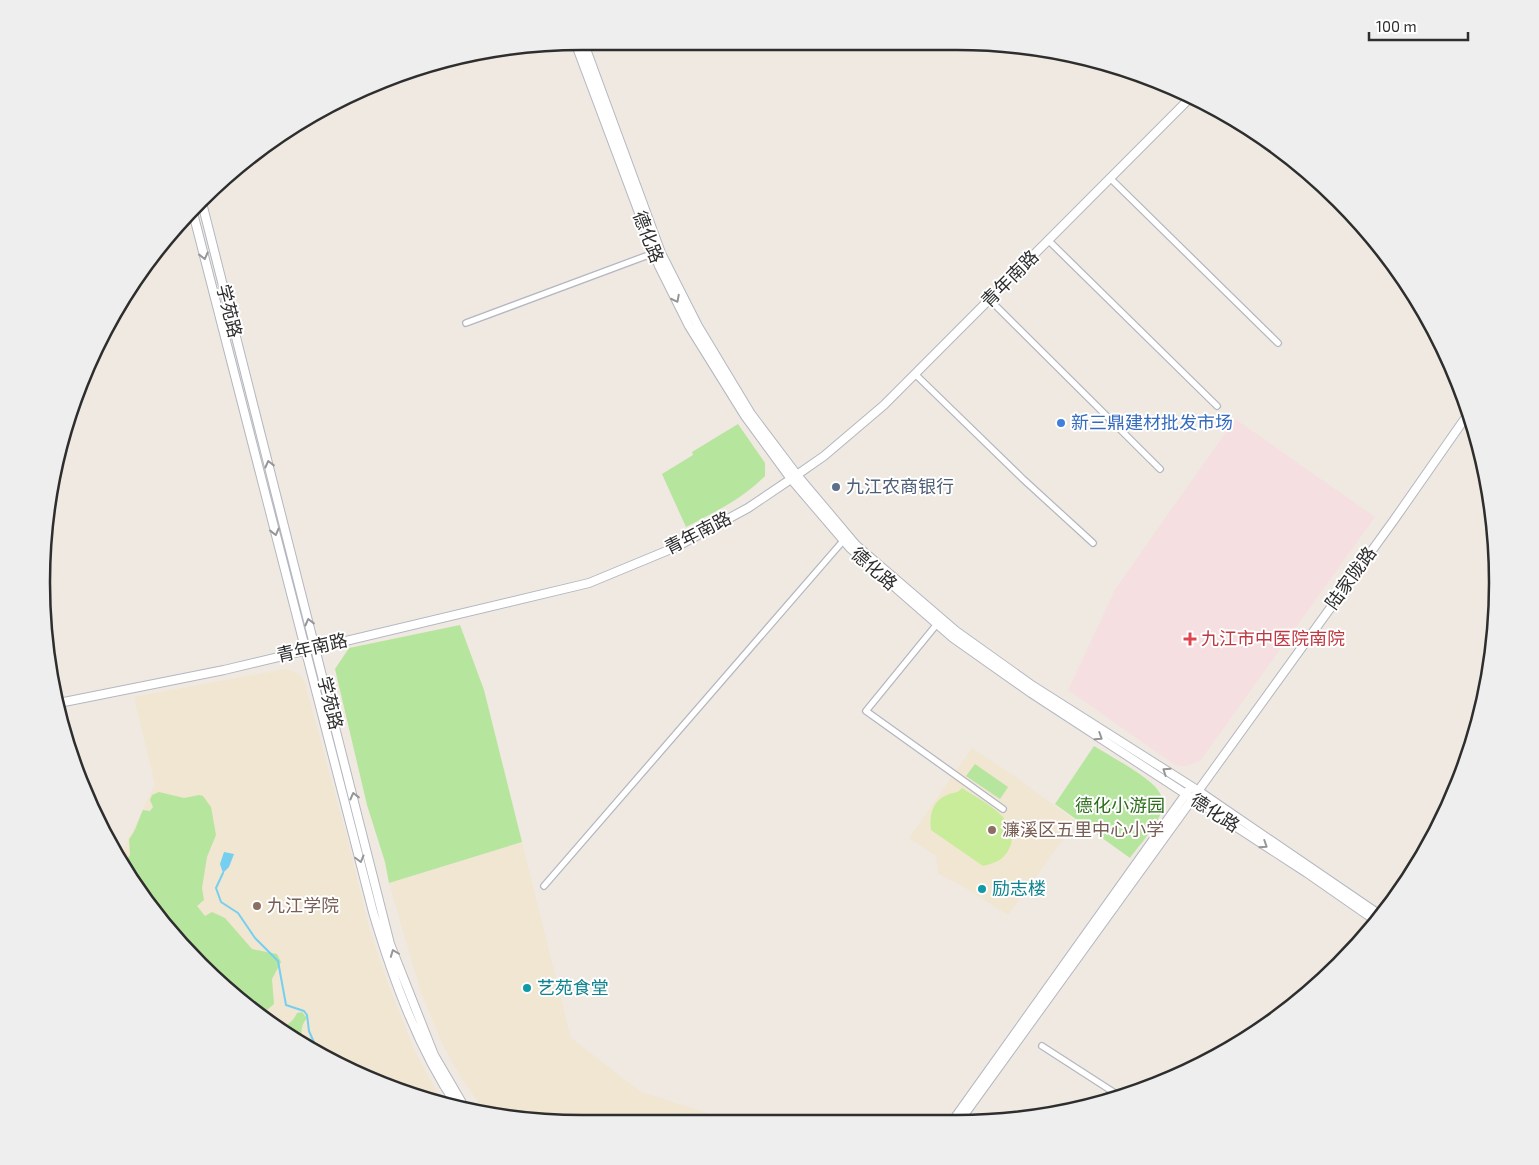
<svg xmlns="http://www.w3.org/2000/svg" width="1539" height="1165" font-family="'Exo 2','Noto Sans SC',sans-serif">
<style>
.education{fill:#f0e6d1}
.medical{fill:#f5dfe0}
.green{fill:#b6e59e}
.pitch{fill:#c9ec9a}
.water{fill:#75cff0}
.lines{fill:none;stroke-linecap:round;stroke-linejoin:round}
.stream{stroke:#75cff0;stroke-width:2}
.street-casing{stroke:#b4b7c1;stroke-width:8}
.secondary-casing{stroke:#b4b7c1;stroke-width:10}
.street{stroke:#fff;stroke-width:5.5}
.secondary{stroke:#fff;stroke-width:8}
.oneway{stroke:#969696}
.shop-dot{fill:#3f7fe0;stroke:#fff;stroke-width:2}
.service-dot{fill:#5c6f8a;stroke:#fff;stroke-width:2}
.health-dot{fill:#e0444e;stroke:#fff;stroke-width:2}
.education-dot{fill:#8d6e63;stroke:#fff;stroke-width:2}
.culture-dot{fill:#0f9aa8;stroke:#fff;stroke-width:2}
.labels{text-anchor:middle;stroke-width:4;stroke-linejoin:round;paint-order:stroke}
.street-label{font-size:18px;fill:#2e2e2e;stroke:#fff}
.shop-label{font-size:18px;fill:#366cbe;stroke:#fff;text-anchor:start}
.service-label{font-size:18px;fill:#4e5e75;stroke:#fff;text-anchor:start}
.health-label{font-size:18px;fill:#be3a42;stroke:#fff;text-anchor:start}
.park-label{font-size:18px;fill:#2c6e1b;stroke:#fff}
.education-label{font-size:18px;fill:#785e54;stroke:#fff;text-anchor:start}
.culture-label{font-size:18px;fill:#0d838f;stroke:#fff;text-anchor:start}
.rim{fill:none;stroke:#2e2e2e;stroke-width:2.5}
</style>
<rect width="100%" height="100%" fill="#efe9e1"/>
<path class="education" d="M286 669 299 674 304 680 349 845 369 928 387 981 415 1052 443 1103 408 1095 282 1033 200 965 133 883 120 857 155 784 134 697Z
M972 748 1004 769 1076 821 1008 915 959 884 938 874 936 856 909 838Z
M522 842 571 1038 641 1092 726 1119H512L486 1113 481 1106 462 1079 442 1043 420 989 389 883Z"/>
<path class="medical" d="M1235 419 1375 517 1200 761 1186 766H1180L1172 763 1068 690 1116 588Z"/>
<path class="green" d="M738 424 765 463V476C742 499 715 512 686 527L662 474 693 455 692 452Z
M460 625 484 690 522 842 389 883 385 862 367 805 335 669 349 648Z
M1094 746C1110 756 1146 775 1157 789 1161 794 1164 800 1163 806 1160 823 1140 844 1130 858L1055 804Z
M975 764 1008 787 1000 799 966 776Z
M159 792 184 798 199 795 203 796 211 807 216 835 207 857 202 888 204 900 197 906 205 916 212 912 225 918 252 949 277 954 281 962 272 979 274 1004 261 1015 200 965 133 883 125 868V862L130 855 129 839C136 831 138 820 143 810L150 811 153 807 150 800 152 795Z
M302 1012 307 1018C300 1026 300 1035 305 1044L278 1030C287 1025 293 1022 297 1013Z"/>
<path class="pitch" d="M962 788C981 801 1021 818 1010 847 1004 860 996 863 983 866L931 830C929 816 932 801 947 795 953 792 957 794 962 788Z"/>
<path class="water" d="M224 852 234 854 229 867 223 873 220 864Z"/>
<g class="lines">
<path class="stream" d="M223 873 216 888 221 902 238 913 255 938 278 961 286 1005 304 1011 307 1015 309 1031 316 1047 319 1051"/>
<defs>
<path id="street" d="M1110 178 1278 343
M1048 240 1217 406
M989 299 1160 469
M466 323 654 253
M915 374 1023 479 1093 543
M937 624 866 711 1003 809
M544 886 843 541
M1042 1046 1118 1095"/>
<path id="secondary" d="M583 41 661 253 698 326 751 414 797 475 856 545 956 631 1033 686 1197 790 1380 915
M575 42 659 266 689 326 745 416 791 479 850 548 953 638 1031 693 1307 873 1376 921
M201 199 390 944 434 1055 465 1108
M192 209 373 912C393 979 418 1048 457 1106
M59 703 224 670 589 583 676 547 748 508 791 479 824 456 884 405 1192 96
M954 1119 1188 791
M961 1119 1394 520 1468 414"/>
</defs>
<use href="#street" class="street-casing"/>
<use href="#secondary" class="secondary-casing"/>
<use href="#street" class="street"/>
<use href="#secondary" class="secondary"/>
</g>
<defs><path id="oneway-chevron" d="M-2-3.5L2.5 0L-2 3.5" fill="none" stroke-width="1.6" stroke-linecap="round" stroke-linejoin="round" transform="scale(1.25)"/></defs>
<g class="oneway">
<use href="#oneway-chevron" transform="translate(204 256) rotate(76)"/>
<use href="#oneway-chevron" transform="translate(676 299) rotate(63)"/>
<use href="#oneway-chevron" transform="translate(269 464) rotate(-104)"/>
<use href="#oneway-chevron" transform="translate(275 532) rotate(76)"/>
<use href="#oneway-chevron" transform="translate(309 622) rotate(-104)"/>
<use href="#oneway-chevron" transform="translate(1099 737) rotate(33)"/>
<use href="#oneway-chevron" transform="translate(1166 771) rotate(-146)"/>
<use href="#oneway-chevron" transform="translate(354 796) rotate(-104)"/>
<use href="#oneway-chevron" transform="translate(1264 845) rotate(33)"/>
<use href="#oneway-chevron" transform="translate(360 859) rotate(75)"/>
<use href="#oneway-chevron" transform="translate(394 953) rotate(-111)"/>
</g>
<circle class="shop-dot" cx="1061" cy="423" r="5"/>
<circle class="service-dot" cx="836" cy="487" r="5"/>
<path class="health-dot" d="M1187.5 631.5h5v5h5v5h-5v5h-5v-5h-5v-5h5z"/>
<g class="education-dot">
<circle cx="992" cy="830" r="5"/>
<circle cx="257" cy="906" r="5"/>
</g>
<g class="culture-dot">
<circle cx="982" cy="889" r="5"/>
<circle cx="527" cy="988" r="5"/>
</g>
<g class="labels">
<g class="street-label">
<text transform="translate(648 237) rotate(69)" y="6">德化路</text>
<text transform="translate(1010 279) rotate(-45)" y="6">青年南路</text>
<text transform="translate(229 311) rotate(76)" y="6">学苑路</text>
<text transform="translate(698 533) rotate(-27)" y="6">青年南路</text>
<text transform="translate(874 569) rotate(41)" y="6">德化路</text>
<text transform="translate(1351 578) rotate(-54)" y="6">陆家陇路</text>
<text transform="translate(312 648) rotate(-13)" y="6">青年南路</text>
<text transform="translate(330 703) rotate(76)" y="6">学苑路</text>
<text transform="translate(1215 813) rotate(33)" y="6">德化路</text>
</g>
<g class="shop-label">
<text x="1071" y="429">新三鼎建材批发市场</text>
</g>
<g class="service-label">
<text x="846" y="493">九江农商银行</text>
</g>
<g class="health-label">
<text x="1201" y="645">九江市中医院南院</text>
</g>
<g class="park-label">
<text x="1120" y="812">德化小游园</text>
</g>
<g class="education-label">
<text x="1002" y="836">濂溪区五里中心小学</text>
<text x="267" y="912">九江学院</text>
</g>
<g class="culture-label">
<text x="992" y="895">励志楼</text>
<text x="537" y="994">艺苑食堂</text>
</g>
</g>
<path d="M0 0H1539V1165H0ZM582 50H957A532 532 0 0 1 1489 582V583A532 532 0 0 1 957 1115H582A532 532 0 0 1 50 583V582A532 532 0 0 1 582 50Z" fill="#eee" fill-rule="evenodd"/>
<path class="rim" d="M582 50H957A532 532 0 0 1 1489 582V583A532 532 0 0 1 957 1115H582A532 532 0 0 1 50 583V582A532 532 0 0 1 582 50Z"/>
<path d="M1369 32v8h99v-8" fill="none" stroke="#2e2e2e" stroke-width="2.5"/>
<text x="1376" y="32" font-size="15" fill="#2e2e2e" stroke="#ffffff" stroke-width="4" paint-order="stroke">100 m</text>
</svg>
